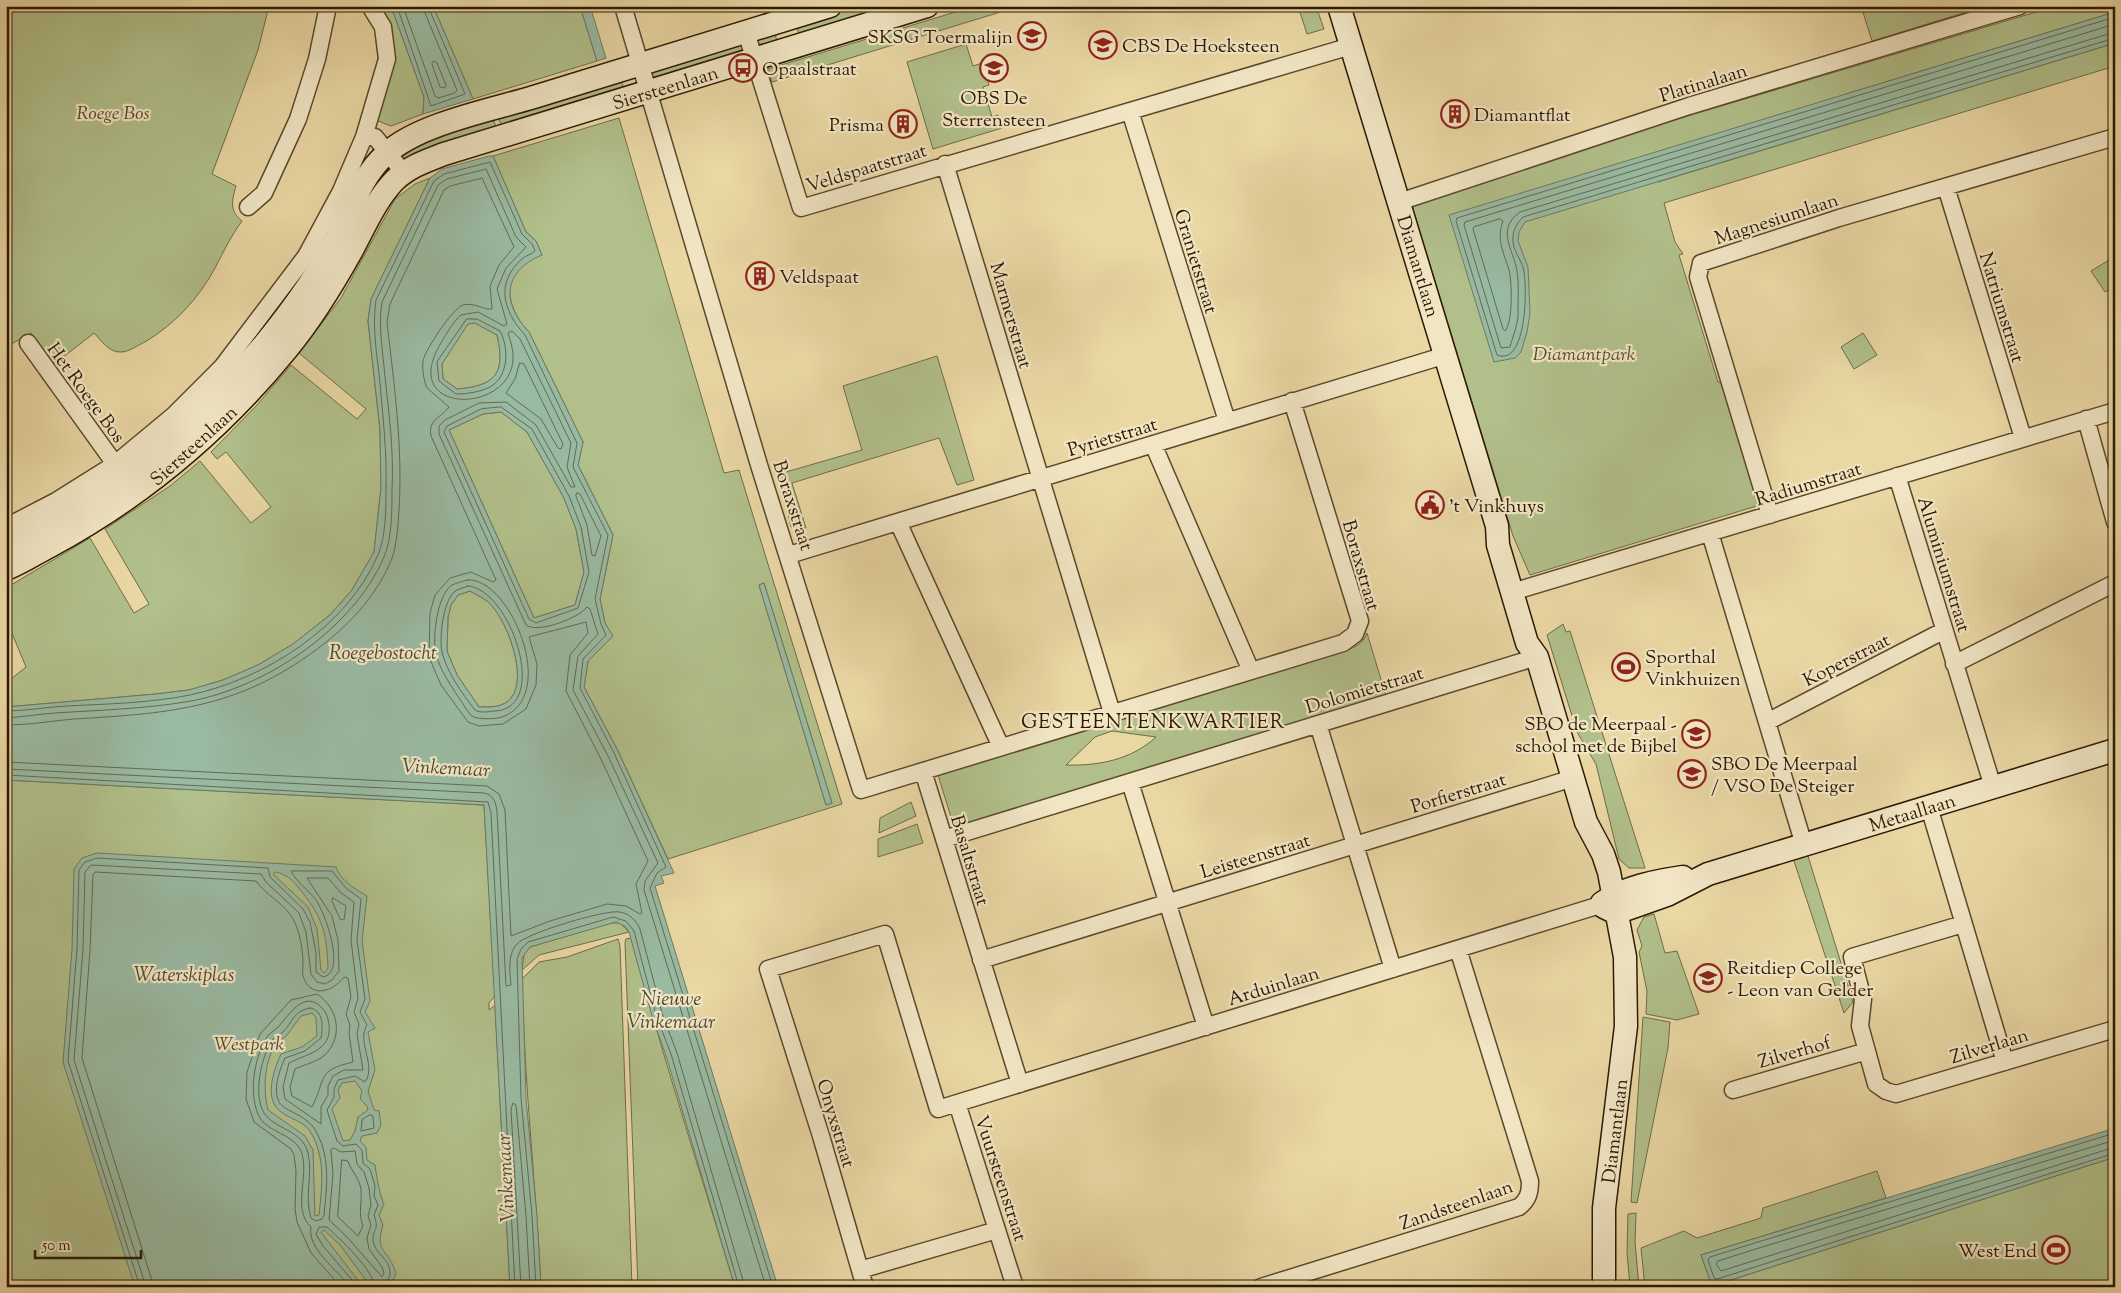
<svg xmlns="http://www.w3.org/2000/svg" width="2121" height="1293" font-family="'Sorts Mill Goudy',serif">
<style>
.green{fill:#b1bf8a;stroke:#6f6c46;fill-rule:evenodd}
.water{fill:#99baa2;stroke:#6e7a62;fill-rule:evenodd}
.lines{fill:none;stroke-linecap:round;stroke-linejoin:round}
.shore{stroke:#636a52;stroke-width:1}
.street-casing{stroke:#5c482a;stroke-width:19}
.secondary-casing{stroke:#2d1902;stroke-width:25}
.street{stroke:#f1e5c4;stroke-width:16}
.secondary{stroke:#f1e5c4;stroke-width:22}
.labels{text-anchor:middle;stroke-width:4.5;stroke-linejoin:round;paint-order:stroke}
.poi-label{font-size:19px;fill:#2d1902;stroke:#f1e5c4;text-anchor:start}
.street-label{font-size:19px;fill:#2d1902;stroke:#f1e5c4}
.park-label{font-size:19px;font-style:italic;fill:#554b2b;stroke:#f1e5c4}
.water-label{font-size:20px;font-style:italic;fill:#4d4932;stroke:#f1e5c4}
.neighbourhood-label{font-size:20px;letter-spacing:1px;fill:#2d1902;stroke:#f1e5c4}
</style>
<rect width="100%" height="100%" fill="#e9d7a4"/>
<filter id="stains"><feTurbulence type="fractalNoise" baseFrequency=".004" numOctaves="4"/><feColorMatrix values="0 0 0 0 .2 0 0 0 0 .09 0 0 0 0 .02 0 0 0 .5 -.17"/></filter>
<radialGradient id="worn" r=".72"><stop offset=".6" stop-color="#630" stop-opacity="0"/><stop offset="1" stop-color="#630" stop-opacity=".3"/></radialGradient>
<path class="green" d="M6 6H269L258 50 212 174 236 186C232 200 229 211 242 221 231 236 224 251 215 268 199 298 175 324 145 342 138 345 129 352 121 352 109 353 101 340 94 333L53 365 31 333 6 347Z
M382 6H391L424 97 423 114 391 126 378 121 391 36Z
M433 6H580L597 61 473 99Z
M845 6H914L801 41 795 21Z
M975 6H1020L772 82 768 69Z
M1298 6H1316L1324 29 1307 34Z
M1861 6H1986L1872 41Z
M2056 6H2115V12L1846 94 1658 182 2115 43V66L1664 203 1675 242 1683 254 1679 255 1718 382 1723 383 1760 505 1530 575 1513 536 1410 199Z
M773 28 779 47 762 52 755 43 757 36Z
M740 42 743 47 744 55 653 80 652 68Z
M966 44 973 66 982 63 989 85 983 87 992 117 998 115 1002 128 933 149 907 62Z
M619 75 626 94 504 131 496 113Z
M491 114 499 134 402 162 399 148Z
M619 118 724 473 739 470 842 804 668 859 618 751 584 687 588 661 612 636 605 623 600 599 613 535 578 465 583 442 529 332C510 313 498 278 527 261 532 258 537 257 542 255L536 241 526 232 493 156ZM764 583 832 803 826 805 759 585Z
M430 178 371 299 368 321 380 430 381 488 374 552 352 590 330 615 293 644 258 665 223 680 189 690 156 694 6 707V683L26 667 6 619V588L90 538 134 613 149 604 105 529 170 486 200 461 251 523 271 507 226 452 217 459 211 452 257 405 291 365 357 419 366 409 299 353 341 298 395 199 415 184Z
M2114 257 2115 286 2105 292 2091 271Z
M468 323H475L497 335C506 373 496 386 457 389L443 379 442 364Z
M1863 333 1877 355 1854 369 1841 347Z
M937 356 974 480 957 485 939 438 792 483 806 528 791 527 779 474 862 450 843 386Z
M501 412 527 432 564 498 576 529 584 572 575 605 534 618 449 430 483 414Z
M470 591C475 594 482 597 487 601 506 616 529 677 511 698 503 708 490 707 479 707L457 675 447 651 448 617 451 605 458 595Z
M1563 624 1566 632 1570 631 1645 868H1629L1619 859 1596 764 1577 732 1547 635Z
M1367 633 1386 696 955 830 938 775 1344 651C1355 647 1363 644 1367 633ZM1112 731 1156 737C1131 760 1098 766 1066 765L1095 737Z
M6 780 484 805 495 996 489 1003V1010L495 1005 510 1287H6Z
M911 802 916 816 879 833 880 818Z
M917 824 923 843 878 857V839Z
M1807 853 1853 1002 1844 1013 1793 858Z
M1654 914 1665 953 1677 951 1699 1014 1677 1020 1646 1014 1647 991 1639 952 1642 946 1637 930 1644 917Z
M610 923H620L629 932 539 955 522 970 524 954 530 947Z
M631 938C662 1055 700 1171 735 1287H638L625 943 626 939Z
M618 939 620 946 632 1287H541C536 1184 524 1082 522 979L539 962 567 957Z
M1643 1017 1670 1022 1668 1048 1637 1203 1631 1202Z
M2115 1157V1287H1645L1641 1248 1684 1231 1697 1238 1761 1218 1763 1208 1877 1171 1886 1198 1701 1255 1712 1286Z
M1636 1213 1635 1242 1639 1287H1630L1627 1252 1628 1214Z"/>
<path class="water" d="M391 6H433L473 99 423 114 424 97Z
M580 6H590L606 58 597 61Z
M2115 12V43L1525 222 1519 232 1518 241 1528 267 1530 313 1527 332 1521 352 1515 358 1494 362 1449 215Z
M489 156H493L526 232 536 241 542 255C503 271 501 303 529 332L583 442 578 465 613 535 600 599 605 623 613 636 588 661 584 687 618 751 674 873 661 876 664 883 655 886 778 1287H735L666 1056 652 1016 629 932 626 927 616 922 530 947 522 958 526 1098 537 1216 541 1287H510L484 805 6 780V707L156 694 189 690 223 680 258 665 293 644 330 615 352 590 374 552 381 488 380 430 368 321 371 299 430 178 442 169ZM475 323 497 335C506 373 496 386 457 389L443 379 442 364 468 324ZM501 412 527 432 564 498 576 529 584 572 575 605 534 618 449 430 483 414ZM470 591C475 594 482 597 487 601 506 616 529 677 511 698 503 708 490 707 479 707L457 675 447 651 448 617 451 605 458 595Z
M764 583 832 803 826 805 759 585Z
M97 853 336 867C341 881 354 888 367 896L362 941 370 1001 365 1012 375 1028 368 1032 375 1070 368 1091 374 1110 379 1111 381 1125 377 1133 362 1136 360 1141 366 1147 367 1160 375 1165C376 1174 380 1197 384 1204L379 1215 383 1225C374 1254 389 1248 396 1274L389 1287H371L340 1245 324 1230 321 1232 363 1287H135L63 1062 72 949 74 869 82 858ZM275 872C288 874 294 882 302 892 323 918 327 935 328 968L324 973 321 970 317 929 308 907 273 874ZM312 1013 316 1018 317 1036 302 1047 281 1054C274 1070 263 1099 281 1112 290 1119 303 1121 310 1131 326 1157 322 1186 319 1215L315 1216 313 1150 305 1136 268 1110C263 1090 264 1064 275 1045 278 1039 284 1039 287 1035 292 1029 296 1022 301 1016ZM355 1081 362 1091 360 1099 367 1106 368 1110 358 1117 355 1131 350 1140 343 1141 332 1109 340 1098 338 1090 342 1083Z
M2115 1128V1157L1712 1286 1701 1255Z"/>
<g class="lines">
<path class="shore" d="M397 6 431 106 465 94 428 6
M403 6 435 96 438 98 455 93 457 90 422 6
M2115 17 1457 218 1456 221 1497 355C1527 367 1528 285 1523 267 1520 259 1514 251 1513 242 1512 232 1516 224 1523 217L2115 38
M2115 24 1465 222 1464 225 1501 348 1510 347C1513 335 1519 323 1518 310 1518 297 1519 284 1517 271 1514 250 1495 230 1520 212L2115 32
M434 61 437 63 446 85 445 88 440 87 432 64Z
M1500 219 1503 221C1496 240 1504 253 1509 270 1512 281 1513 323 1505 331L1503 329 1473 229 1474 227Z
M467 319H477L500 331C509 347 509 377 490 387 480 392 467 394 456 394L439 381 437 362Z
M520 363 524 364 563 444 561 449 558 448 541 419 506 393 515 379Z
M501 407 532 429 569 496 581 527 589 572 578 608 536 623 529 619 444 432 447 426 481 409Z
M577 493 580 494 601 536 595 556 592 555 587 525 576 496Z
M467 580C510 576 560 697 502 717 496 719 478 720 472 716 467 712 463 703 459 698 450 684 440 670 436 654 432 638 437 595 452 585 456 583 462 582 467 580Z
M468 586C511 589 551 710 494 711 487 712 480 713 475 710 462 693 447 673 442 652 439 637 443 603 454 592 457 589 464 588 468 586Z
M6 711C26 711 46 707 66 706 107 704 150 703 190 695 265 679 347 627 378 555 386 536 386 508 386 488 387 453 383 418 380 383 377 355 372 328 376 300L434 181 444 174 490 162 522 234 532 244 535 251C531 255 526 255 522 259 495 283 503 311 525 335L577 443 573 467 608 535 595 599 601 624 606 635 583 659 580 688 614 753 666 867 657 873 650 888 773 1287
M6 718C22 717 39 714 55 713 100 710 146 709 191 701 266 687 353 629 384 557 392 538 392 511 392 490 394 452 389 414 385 377 383 352 378 327 382 302L438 185 447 179 486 169 516 237 526 247 506 268 497 289 507 324 504 326 478 312 461 315C453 322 447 333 441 343 396 417 516 415 513 355 513 348 510 340 508 333L512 331 520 339 571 443 567 467 575 487H571L536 425 506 402 479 403 445 420 439 426V434L526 625C537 634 579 618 587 607L590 609 598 634 578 656 573 690 608 756 658 863 645 881 644 890 766 1287
M6 725C29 725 51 721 74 719 175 713 242 708 325 643 352 622 379 592 392 558 397 544 398 525 399 510 403 447 394 384 387 322L390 304 444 190 450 186 482 178 514 247 499 265 490 286 492 309C483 310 474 302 463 305 452 309 425 350 423 361 422 370 424 381 427 388L449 407C441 418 428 419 431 436L496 580 493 582 471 572 450 578 435 595 430 613 429 657 441 685 468 722 479 726 503 724 526 709 536 685 537 664 529 637 586 622 588 633 570 655 566 691 601 759 648 861 636 884 642 913 640 914 626 906 607 904 550 921 511 936 505 810 499 794 487 786 6 762
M6 769 484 793C494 795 496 803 497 812L506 986 511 985C510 972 507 955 517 944 526 933 607 909 620 912 630 914 636 920 640 929L662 1013 677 1053 745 1287
M6 775 488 802 491 813 515 1287
M333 898 346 906 344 920 340 919 332 901Z
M310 1008C324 1010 323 1027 321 1038L305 1051 285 1058C279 1071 269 1098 285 1108 295 1114 307 1118 314 1128 331 1155 327 1185 324 1215L322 1219 316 1221 311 1218C304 1197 313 1174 308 1153 303 1130 274 1129 264 1113 253 1094 261 1059 271 1042 274 1036 279 1036 283 1032 294 1021 292 1012 310 1008Z
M370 1115 373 1116 374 1128 361 1131 362 1120Z
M2115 1133 1758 1242 1710 1257 1708 1260 1714 1278 1717 1279 2115 1153
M2115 1140 1759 1248 1718 1261 1716 1264 1721 1271 2115 1147
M334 1148 341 1152 355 1151 357 1164 364 1172 369 1188 371 1205 368 1216 371 1225 367 1238 369 1249 382 1267 384 1273 382 1277 348 1238 329 1220 333 1174 331 1150Z
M342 1160 348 1161C351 1171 360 1179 361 1190 362 1202 358 1214 363 1226L358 1236 338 1217Z
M140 1287 68 1061 77 949 79 870 85 862 97 858 268 868 270 877 303 909 310 922 316 952V972L323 977C347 973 325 913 316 900 309 891 295 880 291 871H332L346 888 361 899 357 940 365 999 360 1012 367 1025C356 1042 377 1065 365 1082L355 1076 338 1080 334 1089V1097L327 1110 337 1141 343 1146 356 1144 362 1150 363 1163 370 1169 375 1186 374 1196 378 1205 374 1215C380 1232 372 1228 373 1241 375 1254 390 1259 390 1272 391 1278 385 1281 385 1287
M146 1287 74 1060 83 949 85 872 91 865 261 874 266 882 299 913 306 932 311 974 317 982 325 984 332 980 339 971 338 940 332 916 307 878H328L341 893 354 902 351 940 358 998 354 1012 359 1024 357 1034 363 1070H344L333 1076 328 1086V1095L321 1107V1124L285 1099 283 1087 289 1063C306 1054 332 1051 329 1025 328 1018 327 1013 322 1008 304 988 288 1017 278 1027 273 1032 268 1034 265 1040 254 1061 249 1092 258 1114 265 1133 296 1133 302 1154 309 1176 292 1210 311 1227 307 1249 338 1270 350 1287
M154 1287 82 1058 90 950 93 875 95 872 256 881C266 895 285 904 293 919 300 932 303 950 303 964 303 968 302 972 303 976 310 999 333 992 344 977L348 978 351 997 346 1014 350 1025 349 1033 353 1062C316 1071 327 1077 312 1107L292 1096 290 1087 295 1069C303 1065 313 1063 321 1058 344 1041 340 1009 317 994L291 1000 260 1034 247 1072 246 1099 254 1122 291 1149 294 1155 296 1171 295 1209 297 1222 311 1253 341 1287
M358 1287 323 1246 316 1234 319 1227H327C340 1239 373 1269 375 1287
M521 1287 511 1109 513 1103 516 1105 526 1216 530 1287
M536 1287 532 1216 521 1098 517 959 521 949 528 942 613 917 626 921 634 931 656 1015 671 1054 739 1287"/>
<defs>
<path id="street" d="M623 6 759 465 861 790 1343 643 1355 634 1360 621 1292 401
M746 32 801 208 1351 46
M1130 111 1227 421
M364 137H375L404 173
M945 164 1112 713
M1946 187 2023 438
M1399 202 1689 106 2020 6
M248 207 264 193 298 119 317 59 328 6
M28 343 115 464
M2086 419 2115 522
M1153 444 1251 671
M1897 476 1993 787
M1770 515 1698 277 1701 263 1839 218 2115 137
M898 522 1001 747
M6 527 56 501 115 464 174 415 222 367 306 256 341 191 364 137 387 59 383 27 370 6
M1710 533 1804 845
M789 555 1446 355
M1512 592 2115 411
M1954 664 2115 583
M1767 722 1943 631
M1318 724 1393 969
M923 771 1020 1084
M1130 782 1206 1027
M1929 807 2005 1062
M944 839 1537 657
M1963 924 1852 957 1863 999 1860 1026 1876 1084 1886 1091 1896 1094 2115 1029
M981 960 1573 778
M1733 1090 1867 1051
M957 1103 1015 1287
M997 1230 860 1270 821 1136 768 969 885 934 938 1109 1600 905
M860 1270 865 1287
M1261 1287 1519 1207C1528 1200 1530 1193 1530 1181L1458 949"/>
<path id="secondary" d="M1339 6 1497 526 1498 545 1527 643 1537 657 1586 822 1603 854 1609 872 1625 957 1626 1026 1604 1208V1287
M6 545C26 535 47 526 66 514 161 456 245 379 308 286 318 270 328 255 337 238 351 209 362 175 386 154 418 124 491 110 534 97 632 66 731 36 830 6
M6 569C21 563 35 554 50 546 141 497 221 430 287 349 312 319 332 286 351 252 364 228 375 201 394 181 408 167 426 161 444 154L927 6
M1602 903C1624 887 1656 881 1683 877
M1604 907 1616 913 1667 895 1708 874 2115 750"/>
</defs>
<use href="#street" class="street-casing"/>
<use href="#secondary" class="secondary-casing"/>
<use href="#street" class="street"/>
<use href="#secondary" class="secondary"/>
</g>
<defs>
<symbol id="school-ring" viewBox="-11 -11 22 22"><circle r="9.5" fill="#f1e5c4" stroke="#8f2418" stroke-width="1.5"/><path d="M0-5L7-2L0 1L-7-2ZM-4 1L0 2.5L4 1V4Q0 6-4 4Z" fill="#8f2418"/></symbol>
<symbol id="bus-ring" viewBox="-11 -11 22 22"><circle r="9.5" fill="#f1e5c4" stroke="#8f2418" stroke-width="1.5"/><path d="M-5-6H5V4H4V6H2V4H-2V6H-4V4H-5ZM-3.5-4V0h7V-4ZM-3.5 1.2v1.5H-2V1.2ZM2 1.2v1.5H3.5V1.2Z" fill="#8f2418"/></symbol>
<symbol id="building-ring" viewBox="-11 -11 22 22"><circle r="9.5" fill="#f1e5c4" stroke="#8f2418" stroke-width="1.5"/><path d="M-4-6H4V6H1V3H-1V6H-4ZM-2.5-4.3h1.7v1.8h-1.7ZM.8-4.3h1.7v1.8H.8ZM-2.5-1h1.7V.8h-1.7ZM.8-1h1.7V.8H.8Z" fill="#8f2418"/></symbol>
<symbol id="civic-ring" viewBox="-11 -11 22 22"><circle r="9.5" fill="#f1e5c4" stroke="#8f2418" stroke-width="1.5"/><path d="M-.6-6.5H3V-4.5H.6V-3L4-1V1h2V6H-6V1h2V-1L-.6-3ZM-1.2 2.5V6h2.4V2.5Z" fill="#8f2418"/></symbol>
<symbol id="stadium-ring" viewBox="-11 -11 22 22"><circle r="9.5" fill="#f1e5c4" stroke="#8f2418" stroke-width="1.5"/><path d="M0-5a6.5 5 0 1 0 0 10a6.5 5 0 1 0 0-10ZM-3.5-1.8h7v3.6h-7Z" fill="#8f2418"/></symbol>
</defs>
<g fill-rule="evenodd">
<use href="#school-ring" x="1016" y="20" width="32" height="32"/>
<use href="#school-ring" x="1087" y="29" width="32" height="32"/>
<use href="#bus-ring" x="727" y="52" width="32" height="32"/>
<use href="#school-ring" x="978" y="52" width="32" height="32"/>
<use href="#building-ring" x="1439" y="98" width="32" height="32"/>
<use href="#building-ring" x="887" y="108" width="32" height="32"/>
<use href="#building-ring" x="744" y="260" width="32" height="32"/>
<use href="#civic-ring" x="1414" y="489" width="32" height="32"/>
<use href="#stadium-ring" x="1610" y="651" width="32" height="32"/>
<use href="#school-ring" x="1680" y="718" width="32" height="32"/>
<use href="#school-ring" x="1676" y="758" width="32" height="32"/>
<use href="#school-ring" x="1692" y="962" width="32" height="32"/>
<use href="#stadium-ring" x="2040" y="1234" width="32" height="32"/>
</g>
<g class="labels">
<g class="poi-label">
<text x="1013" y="43" text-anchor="end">SKSG Toermalijn</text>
<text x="1122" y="52">CBS De Hoeksteen</text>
<text x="762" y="75">Opaalstraat</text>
<text x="994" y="104" text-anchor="middle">OBS De<tspan x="994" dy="22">Sterrensteen</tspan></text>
<text x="1474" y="121">Diamantflat</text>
<text x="884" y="131" text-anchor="end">Prisma</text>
<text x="779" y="283">Veldspaat</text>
<text x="1449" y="512">'t Vinkhuys</text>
<text x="1645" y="663">Sporthal<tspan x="1645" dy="22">Vinkhuizen</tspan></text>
<text x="1677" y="730" text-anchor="end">SBO de Meerpaal -<tspan x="1677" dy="22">school met de Bijbel</tspan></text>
<text x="1711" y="770">SBO De Meerpaal<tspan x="1711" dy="22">/ VSO De Steiger</tspan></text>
<text x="1727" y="974">Reitdiep College<tspan x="1727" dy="22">- Leon van Gelder</tspan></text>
<text x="2037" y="1257" text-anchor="end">West End</text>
</g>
<g class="street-label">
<text transform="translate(1703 82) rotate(-17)" y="7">Platinalaan</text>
<text transform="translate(665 87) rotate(-17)" y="7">Siersteenlaan</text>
<text transform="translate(866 167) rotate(-17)" y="7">Veldspaatstraat</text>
<text transform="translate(1776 218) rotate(-18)" y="7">Magnesiumlaan</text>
<text transform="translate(1197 261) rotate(73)" y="7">Granietstraat</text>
<text transform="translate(1419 266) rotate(73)" y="7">Diamantlaan</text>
<text transform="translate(2003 307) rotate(73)" y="7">Natriumstraat</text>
<text transform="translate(1012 315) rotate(74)" y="7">Marmerstraat</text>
<text transform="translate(87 392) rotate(54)" y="7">Het Roege Bos</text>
<text transform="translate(1112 436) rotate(-17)" y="7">Pyrietstraat</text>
<text transform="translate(193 445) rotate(-42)" y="7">Siersteenlaan</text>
<text transform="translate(1808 483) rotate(-17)" y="7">Radiumstraat</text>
<text transform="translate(794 505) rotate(72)" y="7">Boraxstraat</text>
<text transform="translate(1945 564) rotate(73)" y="7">Aluminiumstraat</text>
<text transform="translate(1362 565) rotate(74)" y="7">Boraxstraat</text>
<text transform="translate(1846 659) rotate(-27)" y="7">Koperstraat</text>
<text transform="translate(1364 689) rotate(-17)" y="7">Dolomietstraat</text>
<text transform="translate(1458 792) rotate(-17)" y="7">Porfierstraat</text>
<text transform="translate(1912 812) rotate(-17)" y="7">Metaallaan</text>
<text transform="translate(1255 855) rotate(-17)" y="7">Leisteenstraat</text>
<text transform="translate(971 860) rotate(73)" y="7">Basaltstraat</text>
<text transform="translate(1273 985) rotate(-17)" y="7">Arduinlaan</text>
<text transform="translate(1989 1045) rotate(-17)" y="7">Zilverlaan</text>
<text transform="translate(1794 1051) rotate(-16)" y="7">Zilverhof</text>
<text transform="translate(837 1123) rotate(73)" y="7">Onyxstraat</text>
<text transform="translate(1614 1131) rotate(-83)" y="7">Diamantlaan</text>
<text transform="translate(1002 1178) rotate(72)" y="7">Vuursteenstraat</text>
<text transform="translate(1456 1204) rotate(-19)" y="7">Zandsteenlaan</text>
</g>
<g class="park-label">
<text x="113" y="119">Roege Bos</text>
<text x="1584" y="360">Diamantpark</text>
<text x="249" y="1050">Westpark</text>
</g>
<g class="water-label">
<text x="383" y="659">Roegebostocht</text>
<text transform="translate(446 767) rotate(3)" y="7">Vinkemaar</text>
<text x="184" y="981">Waterskiplas</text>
<text x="671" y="1005">Nieuwe<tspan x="671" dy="23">Vinkemaar</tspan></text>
<text transform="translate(505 1178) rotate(-93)" y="7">Vinkemaar</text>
</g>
<g class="neighbourhood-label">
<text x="1153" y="728">GESTEENTENKWARTIER</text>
</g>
</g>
<rect width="2121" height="1293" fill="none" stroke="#e9d7a4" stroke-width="25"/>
<rect x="8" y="8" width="2106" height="1278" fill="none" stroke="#2d1902" stroke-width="2.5"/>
<rect x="12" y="12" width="2096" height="1268" fill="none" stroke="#2d1902"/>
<path d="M35 1250v8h106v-8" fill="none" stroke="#2d1902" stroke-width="2.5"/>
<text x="42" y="1250" font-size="15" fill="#2d1902" stroke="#f1e5c4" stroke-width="4" paint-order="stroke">50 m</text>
<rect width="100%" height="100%" filter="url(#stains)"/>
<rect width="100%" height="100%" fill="url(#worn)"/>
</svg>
